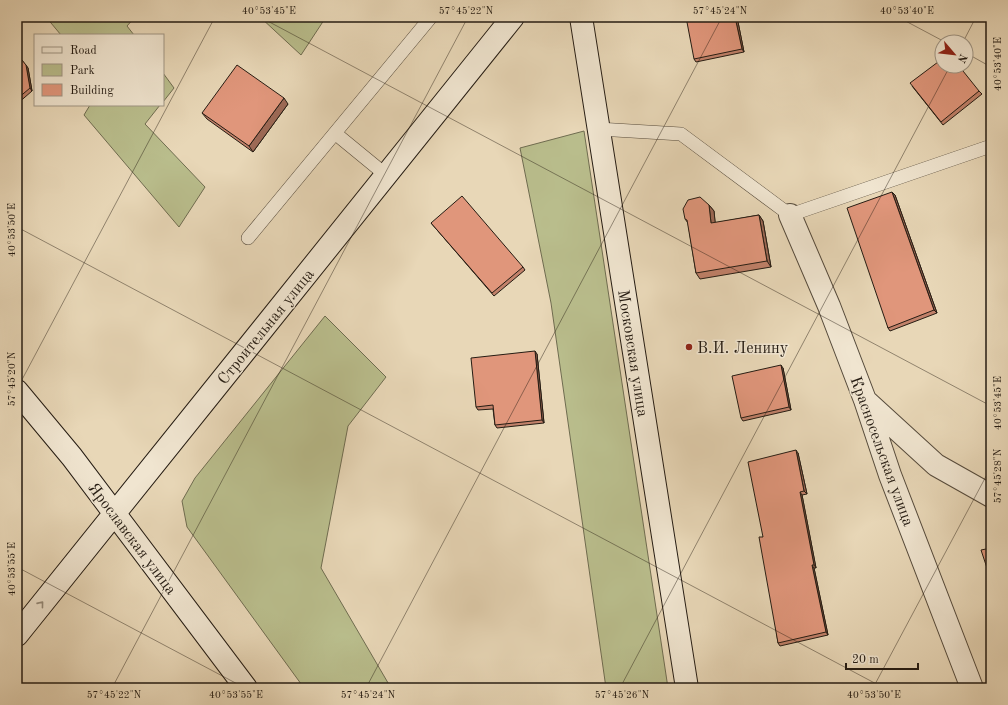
<svg xmlns="http://www.w3.org/2000/svg" width="1008" height="705" font-family="'Old Standard TT',serif">
<style>
.green{fill:#b9bd8c;stroke:#6f6c50}
.lines{fill:none;stroke-linecap:round;stroke-linejoin:round}
.lane-casing{stroke:#564b3c;stroke-width:14}
.street-casing{stroke:#564b3c;stroke-width:24}
.secondary-casing{stroke:#251c13;stroke-width:24}
.lane{stroke:#f0e5d0;stroke-width:13}
.street{stroke:#f0e5d0;stroke-width:22}
.secondary{stroke:#f0e5d0;stroke-width:22}
.wall{fill:#c1816a;stroke:#251c13}
.shaded-wall{fill:#9d6956;stroke:#251c13}
.building{fill:#e0967b;stroke:#251c13}
.oneway{stroke:#958b7b}
.ticks{fill:none;stroke:#251c13;stroke-width:1;stroke-opacity:0.45}
.poi-dot{fill:#8f2418;stroke:#f0e5d0;stroke-width:1.5}
.labels{text-anchor:middle;stroke-width:3;stroke-linejoin:round;paint-order:stroke}
.street-label{font-size:16px;fill:#251c13;stroke:#f0e5d0}
.poi-label{font-size:16px;fill:#251c13;stroke:#f0e5d0;text-anchor:start}
.neatline{fill:none;stroke:#251c13;stroke-width:1.5}
.ticks-label{font-size:10px;text-anchor:middle;fill:#251c13}
</style>
<rect width="100%" height="100%" fill="#e8d7b7"/>
<filter id="stains"><feTurbulence type="fractalNoise" baseFrequency=".005" numOctaves="4"/><feColorMatrix values="0 0 0 0 .2 0 0 0 0 .09 0 0 0 0 .02 0 0 0 .5 -.17"/></filter>
<radialGradient id="worn" r=".72"><stop offset=".6" stop-color="#630" stop-opacity="0"/><stop offset="1" stop-color="#630" stop-opacity=".3"/></radialGradient>
<path class="green" d="M46 17H135L127 26 134 35H61Z
M260 17H326L301 55Z
M163 73 174 88 163 102Z
M90 105H160L145 124 205 187 179 227 84 115Z
M584 131 668 688H606L551 303 520 148Z
M325 316 386 377 348 426 321 568 391 688H304L187 527 182 501 195 478Z"/>
<g class="lines">
<defs>
<path id="lane" d="M598 129 681 134 790 215 991 146
M336 134 386 175
M248 238 431 17"/>
<path id="street" d="M790 215 829 306 865 400 890 475 972 688
M866 401 936 465 991 496"/>
<path id="secondary" d="M581 17 687 688
M17 391 72 457 246 688
M17 635 513 17"/>
</defs>
<use href="#lane" class="lane-casing"/>
<use href="#street" class="street-casing"/>
<use href="#secondary" class="secondary-casing"/>
<use href="#lane" class="lane"/>
<use href="#street" class="street"/>
<use href="#secondary" class="secondary"/>
</g>
<path class="wall" d="M737 17 744 52 696 62 694 59Z
M17 54 28 68 32 91 17 104Z
M912 86 979 91 982 94 943 125Z
M288 104 253 152 207 119 202 113Z
M892 192 895 195 937 313 890 331 888 328Z
M709 205 714 211 715 223 759 215 763 221 771 267 700 279 696 273 688 223 685 219Z
M431 223 523 267 525 270 494 296Z
M537 354 544 423 497 428 495 425 493 409 478 410 476 407Z
M783 368 791 410 743 421 741 418Z
M798 453 807 494 802 495 816 568H814L828 635 780 646 778 643 763 537Z"/>
<path class="shaded-wall" d="M735 17H737L744 52 742 49Z
M26 65 28 68 32 91 30 88Z
M284 98 288 104 253 152 249 146Z
M892 192 895 195 937 313 934 310Z
M709 205 714 211 716 230 711 223Z
M759 215 763 221 771 267 767 261Z
M535 351 537 354 544 423 542 420Z
M781 365 783 368 791 410 789 407Z
M796 450 798 453 807 494 804 491Z
M800 492 802 495 816 568 814 565Z
M812 565 814 568 828 635 826 632Z"/>
<path class="building" d="M686 17H735L742 49 694 59Z
M17 54 26 65 30 88 17 99Z
M942 59V66H959L979 91 941 122 910 83Z
M237 65 284 98 249 146 202 113Z
M892 192 934 310 888 328 847 208Z
M462 196 523 267 492 293 431 223Z
M700 197 709 205 711 223 759 215 767 261 696 273 687 220 685 219 683 209 688 200Z
M535 351 542 420 495 425 493 405 476 407 471 358Z
M781 365 789 407 741 418 732 376Z
M796 450 804 491 800 492 814 565H812L826 632 778 643 759 537H763L748 462Z
M991 548V580L981 550Z
M837 684 838 688H821Z"/>
<defs><path id="oneway-chevron" d="M-2-3.5L2.5 0L-2 3.5" fill="none" stroke-width="1.6" stroke-linecap="round" stroke-linejoin="round"/></defs>
<use class="oneway" href="#oneway-chevron" transform="translate(41 604) rotate(-51)"/>
<path class="ticks" d="M260 17 991 406M898 17 945 42M963 42 976 17M966 53 991 67M17 227 884 688M17 389 215 17M17 567 245 688M112 688 468 17M366 688 722 17M620 688 950 66M873 688 991 467"/>
<circle class="poi-dot" cx="689" cy="347" r="4"/>
<g class="labels">
<g class="street-label">
<text transform="translate(265 326) rotate(-51)" y="6">Строительная улица</text>
<text transform="translate(634 353) rotate(81)" y="6">Московская улица</text>
<text transform="translate(883 451) rotate(70)" y="6">Красносельская улица</text>
<text transform="translate(133 538) rotate(53)" y="6">Ярославская улица</text>
</g>
<g class="poi-label">
<text x="697" y="353">В.И. Ленину</text>
</g>
</g>
<rect width="1008" height="705" fill="none" stroke="#e8d7b7" stroke-width="44"/>
<rect x="34" y="34" width="130" height="72" fill="#f0e5d0" stroke="#9f9584"/>
<rect x="42" y="47" width="20" height="6" fill="#f0e5d0" stroke="#9f9584"/>
<text x="70" y="54" font-size="12" fill="#251c13">Road</text>
<rect x="42" y="64" width="20" height="12" fill="#b9bd8c" stroke="#9f9584"/>
<text x="70" y="74" font-size="12" fill="#251c13">Park</text>
<rect x="42" y="84" width="20" height="12" fill="#e0967b" stroke="#9f9584"/>
<text x="70" y="94" font-size="12" fill="#251c13">Building</text>
<g transform="translate(954 54) rotate(118)"><circle r="19" fill="#f0e5d0" stroke="#9f9584"/>
<path d="M0-3L7 15L0 10L-7 15Z" fill="#8f2418"/>
<text y="-6" font-size="11" font-weight="bold" text-anchor="middle" fill="#251c13">N</text>
</g>
<path d="M846 663v6h72v-6" fill="none" stroke="#251c13" stroke-width="2"/>
<text x="852" y="663" font-size="12" fill="#251c13" stroke="#f0e5d0" stroke-width="3" paint-order="stroke">20 m</text>
<rect x="22" y="22" width="964" height="661" class="neatline"/>
<g class="ticks-label">
<text x="269" y="14">40°53'45"E</text>
<text x="466" y="14">57°45'22"N</text>
<text x="720" y="14">57°45'24"N</text>
<text x="907" y="14">40°53'40"E</text>
<text transform="translate(997 64) rotate(-90)" y="4">40°53'40"E</text>
<text transform="translate(11 230) rotate(-90)" y="4">40°53'50"E</text>
<text transform="translate(11 379) rotate(-90)" y="4">57°45'20"N</text>
<text transform="translate(997 403) rotate(-90)" y="4">40°53'45"E</text>
<text transform="translate(997 476) rotate(-90)" y="4">57°45'28"N</text>
<text transform="translate(11 569) rotate(-90)" y="4">40°53'55"E</text>
<text x="114" y="698">57°45'22"N</text>
<text x="236" y="698">40°53'55"E</text>
<text x="368" y="698">57°45'24"N</text>
<text x="622" y="698">57°45'26"N</text>
<text x="874" y="698">40°53'50"E</text>
</g>
<rect width="100%" height="100%" filter="url(#stains)"/>
<rect width="100%" height="100%" fill="url(#worn)"/>
</svg>
